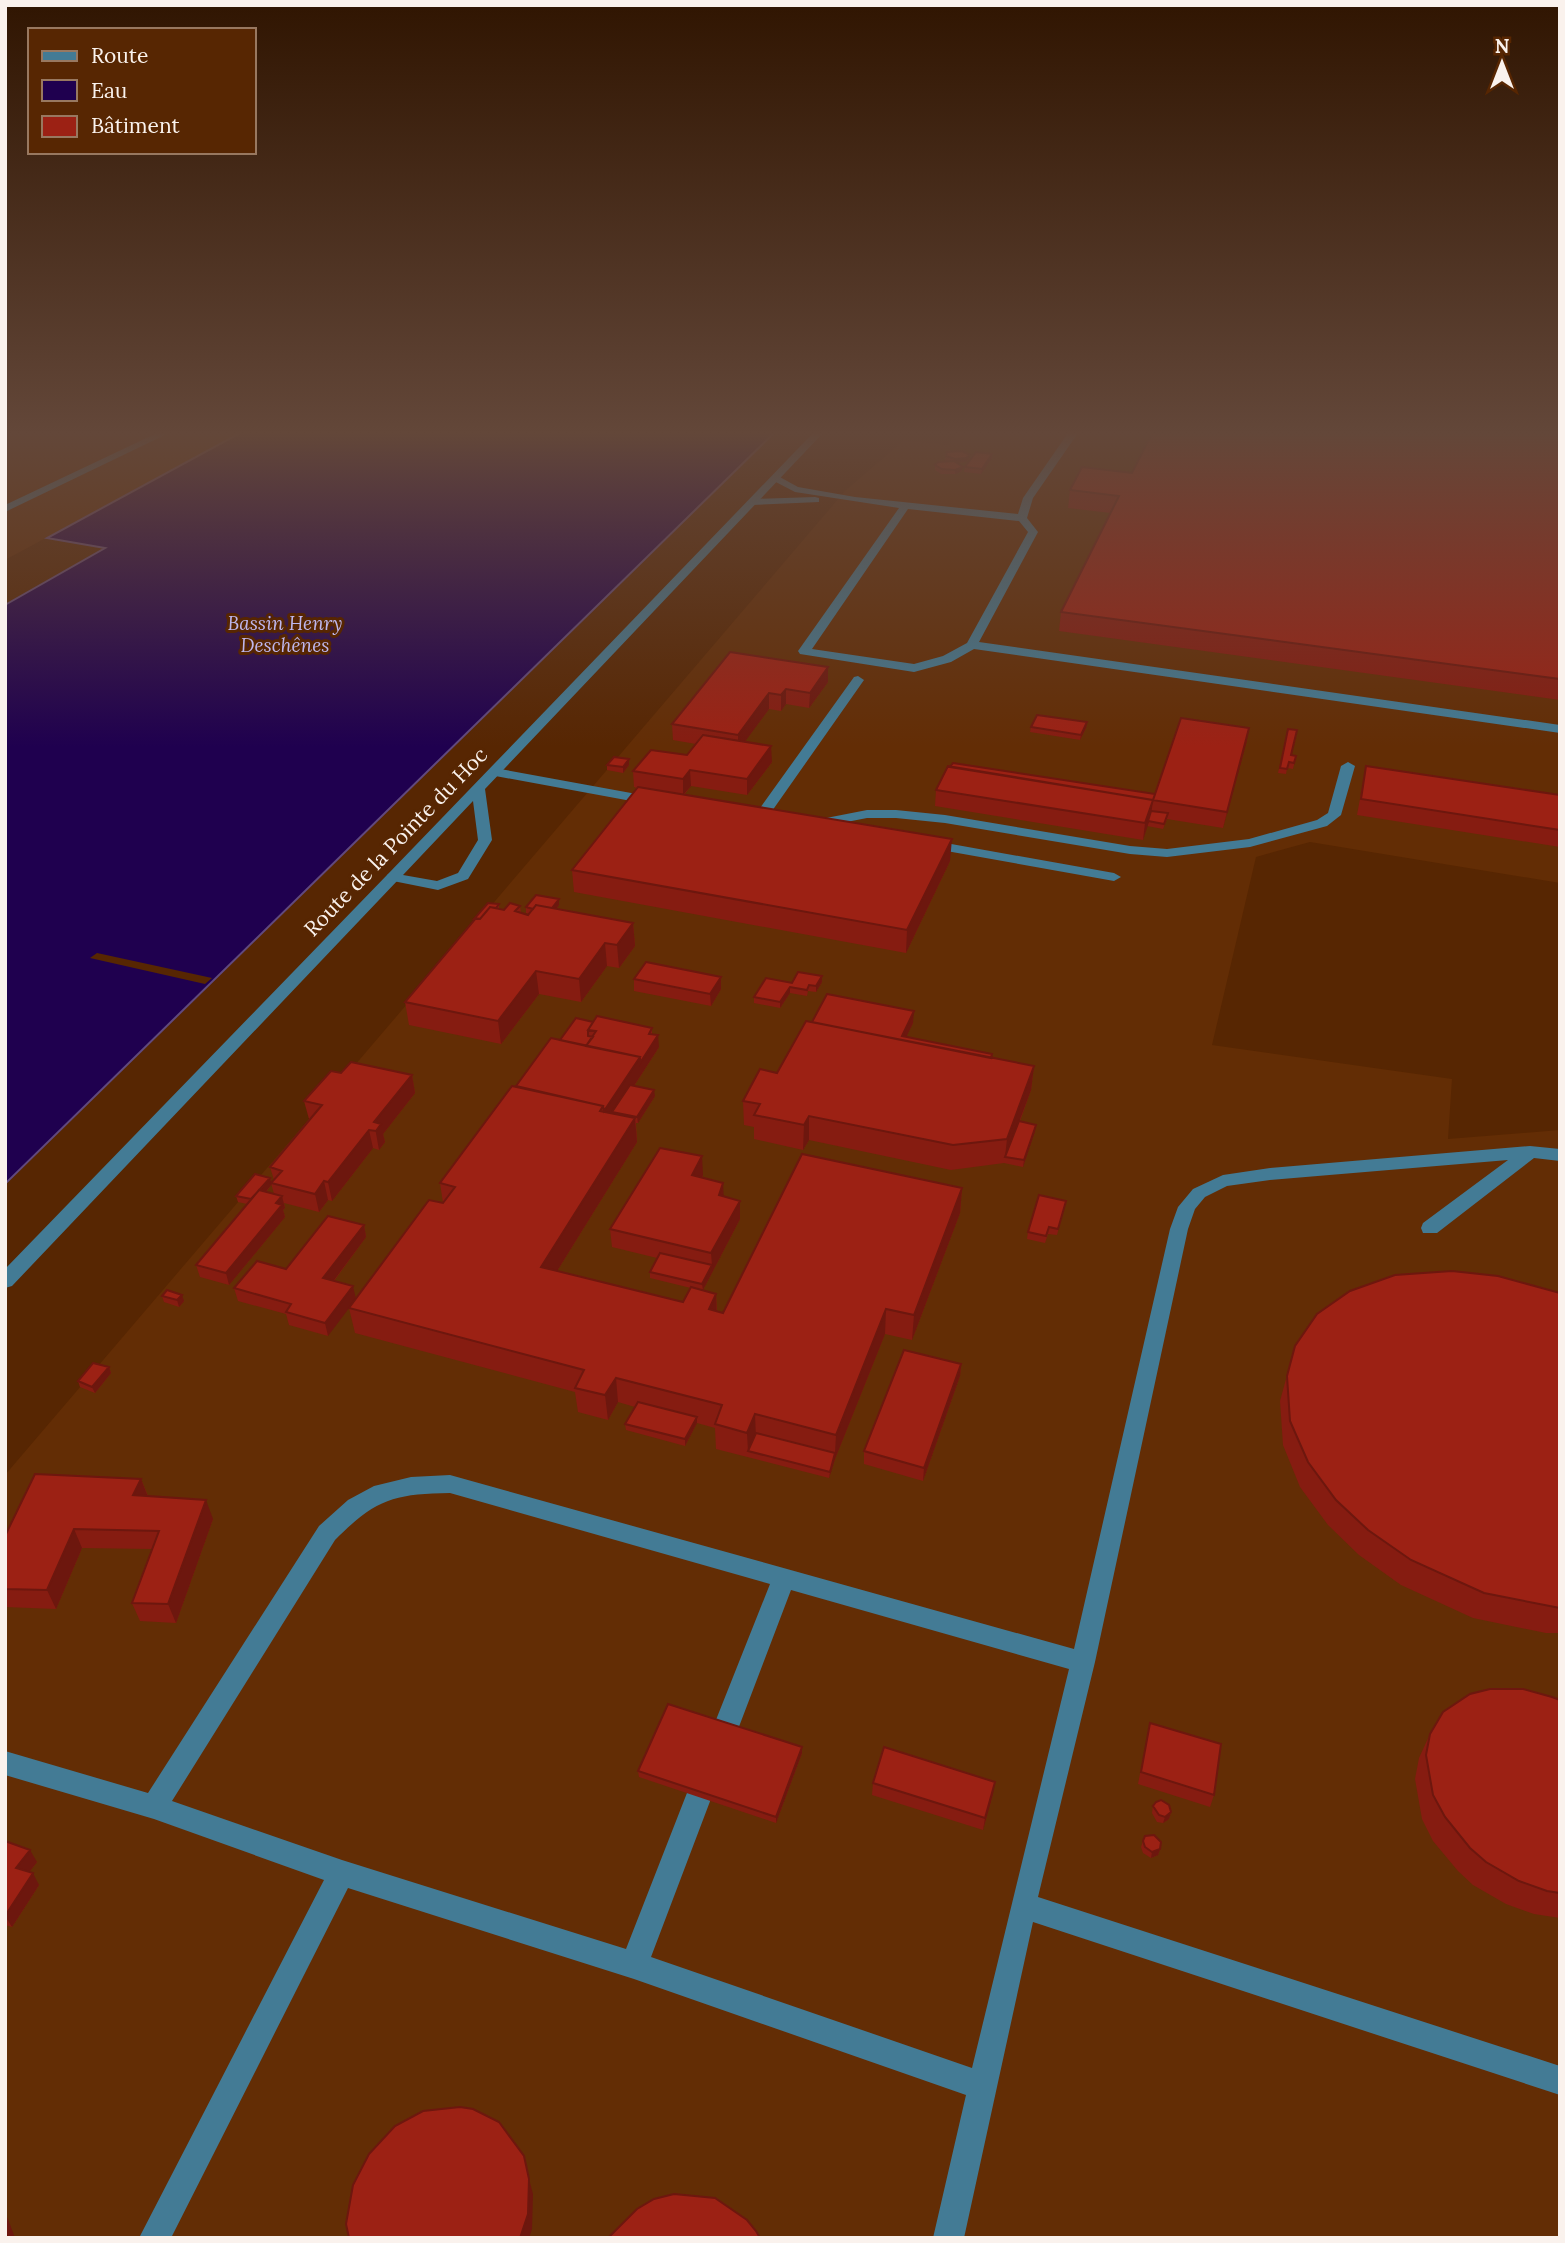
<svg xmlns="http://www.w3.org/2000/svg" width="1565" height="2243" font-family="Lora,serif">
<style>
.built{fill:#632d05}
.water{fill:#1f004f;stroke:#61497e;stroke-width:2}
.pier{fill:#572602}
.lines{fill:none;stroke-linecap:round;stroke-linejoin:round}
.lane{fill:#437b95;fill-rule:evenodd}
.street{fill:#437b95;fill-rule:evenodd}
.wall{fill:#861c11}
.shaded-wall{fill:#6d170e}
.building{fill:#9c2114;stroke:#6d170e;stroke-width:2}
.labels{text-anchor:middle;stroke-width:6;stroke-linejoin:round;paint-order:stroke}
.far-water-label{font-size:19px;font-style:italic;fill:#beb7ed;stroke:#572602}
.street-label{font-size:21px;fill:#faf2ed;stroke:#572602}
</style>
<rect width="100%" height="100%" fill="#572602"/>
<path class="built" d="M5 433H240L5 560Z
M957 433H1560V883L1310 842 1256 857 1212 1045 1452 1079 1448 1139 1560 1130V2238H5V1475L845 491 904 440 948 445Z"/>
<path class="water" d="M240 433H774L5 1184V605L105 548 47 538Z"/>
<path class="pier" d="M97 953 212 978 205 984 90 958Z"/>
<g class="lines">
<path class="lane" d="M157 433H169L5 512V505Z
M1068 433H1078L1033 498 1027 518 1038 532 979 642 1560 725V733L974 649 951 662 914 672 800 654 798 651 899 508 795 492 772 480V476H778L798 487 855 497 1018 514 1023 498ZM908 509 1019 521 1028 532 967 643 943 656 914 664 812 649Z
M815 497 819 498V502L752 505 747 502 752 499Z
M858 676 864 680 765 821H755V815L854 677Z
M1348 762 1355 766 1341 815 1327 826 1250 847 1167 857 1130 854 945 823 896 818H867L816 828 809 824 816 820 867 810H896L945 815 1130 846 1167 849 1249 839 1317 820 1328 813 1341 766Z
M495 768 653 797 660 801 653 805 490 775V769Z
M929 840 1114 873 1121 877 1114 881 924 847 922 844Z
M393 873 400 877 398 880 12 1286 5 1288V1269L388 874Z
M1530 1146 1560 1149V1161L1534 1158 1437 1233H1423L1421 1228 1423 1223 1508 1160 1270 1180 1227 1186 1205 1197 1195 1209 1188 1229 1095 1662 1038 1897 1560 2066V2095L1033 1922 964 2238H933L966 2095 634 1979 348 1888 171 2238H139L324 1880 154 1819 5 1775V1751L148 1793 319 1526 348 1500 374 1486 411 1477 450 1475 1074 1649 1170 1229 1178 1207 1193 1189 1223 1175 1270 1168ZM450 1493 770 1584 706 1745 710 1753 719 1756 728 1753 732 1745 791 1590 1069 1669 972 2068 651 1957 720 1775 716 1767 707 1763 698 1767 694 1775 626 1949 342 1860 172 1801 335 1540C376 1499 393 1494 450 1493Z"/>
<path class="street" d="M813 433H823L485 789 492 840 468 879 438 890 388 880 386 877 388 874ZM473 801 478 840 458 873 437 881 403 875Z"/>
</g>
<path class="wall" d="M1560 433V700L1059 631 1061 612 1111 513 1068 508 1070 490 1132 473Z
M946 456 969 459 966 462 957 463 963 467 962 471 955 474H941L935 470V465L948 461H945Z
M992 458 981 474 964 472 965 467Z
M828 667V682L809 708 786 704 781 711 769 709 745 741 772 762 747 795 691 786 684 795 950 861 906 953 574 892 572 870 637 788 634 787 633 771 687 755 696 744 673 740 672 724Z
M1087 722 1086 728 1080 740 1030 732 1031 727Z
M1249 728 1246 744 1223 828 1167 819 1163 829 1147 826 1143 840 935 806 936 790 950 767 1155 794Z
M1288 729 1291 755 1296 756 1293 769 1287 768 1286 774 1278 773Z
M607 765H629L623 773 607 770Z
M1366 766 1560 795V847L1357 815Z
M559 899V905L556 909 633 923 635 946 619 968 607 966 581 1002 539 994 501 1044 409 1025 405 1002 499 904V909L504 910 520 906 521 913 528 915 529 914 526 913V907Z
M822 976V982L816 992 808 991 807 996 790 993 780 1008 754 1003V997L792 983Z
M721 977V989L711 1006 634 991V979Z
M593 1022 652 1028V1034L659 1047 634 1086 655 1096 638 1123H636L637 1142 557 1271 683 1302 691 1288 650 1278V1272L657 1258 612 1247 610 1229 703 1175 702 1178 724 1196 740 1219 703 1290 716 1294 717 1311 723 1313 962 1188 960 1213 912 1340 885 1334 835 1459 829 1478 716 1449 715 1428 697 1423 685 1446 626 1430 625 1424 635 1407 618 1402 608 1420 578 1412 575 1392 355 1333 349 1308 443 1203 440 1183 516 1086Z
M812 1022 913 1023 906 1037 992 1058 1034 1066 1031 1090 1020 1121 1035 1131 1023 1167 1004 1163 951 1170 809 1140 803 1150 754 1139V1127L744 1125 743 1101 777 1073Z
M341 1073 412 1075 415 1093 383 1134 385 1142 379 1150 373 1148 332 1201 328 1200 319 1212 284 1203 285 1208 283 1210 285 1217 229 1285 200 1277 196 1265 247 1204 238 1202 236 1196 270 1178 272 1184 266 1192 274 1194 271 1183 274 1180 270 1167 310 1120 309 1119 304 1101Z
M1066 1201 1057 1235 1048 1234 1045 1243 1027 1239 1028 1232Z
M364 1225 366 1237 334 1281 328 1336 289 1325 286 1314 238 1301 234 1288 286 1269Z
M1560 1293V1633H1546L1473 1618 1401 1585 1359 1555 1328 1525 1300 1487 1283 1445 1280 1401 1295 1346Z
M162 1296 184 1301 179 1307 164 1302Z
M961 1364 960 1376 923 1481 864 1464V1451Z
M109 1367 111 1373 95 1393 80 1387 78 1381Z
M141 1479 148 1496 213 1519 176 1623 140 1621 132 1603 152 1549 82 1548 56 1609 5 1607V1536Z
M1560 1700V1918L1534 1914 1506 1904 1473 1885 1458 1871 1433 1841 1422 1819 1415 1779 1419 1758 1430 1734Z
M1150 1723 1214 1795 1210 1807 1138 1784Z
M802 1753 776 1823 639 1777 638 1771Z
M873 1783 993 1794 983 1830 872 1795Z
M1153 1806 1171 1812 1169 1819 1163 1823 1157 1822 1152 1813Z
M5 1841 37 1862 29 1872 39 1885 12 1927 5 1925Z
M1143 1841 1160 1849 1158 1855 1151 1858 1143 1853 1141 1847Z"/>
<path class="shaded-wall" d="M992 454V458L981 474 982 469Z
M970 455 969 459 966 462 954 463 955 459Z
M963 467 962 471 955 474V470Z
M828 667V682L809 708 810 693Z
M786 689V704L781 711V695Z
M769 693V709L738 751V735Z
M1087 722 1086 728 1080 740 1081 735Z
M1249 728 1246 744 1223 828 1227 812Z
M771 746 772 762 747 795V779Z
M629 759V765L623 773V767Z
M690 770 691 786 683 795V779Z
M1153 800 1151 816 1143 840 1145 823Z
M952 839 950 861 906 953 907 930Z
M559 899V905L549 918V912Z
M633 923 635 946 619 968 617 945Z
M605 943 607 966 581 1002 579 979Z
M536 971 539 994 501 1044 498 1021Z
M822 976V982L816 992V986Z
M721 977V989L711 1006 710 994Z
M790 987V993L780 1008V1002Z
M914 1011 913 1023 901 1048 902 1036Z
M658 1035 659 1047 641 1075 640 1063Z
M640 1057 641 1075 616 1113 612 1112 613 1118 604 1111Z
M1034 1066 1031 1090 1006 1157H1005L1007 1139Z
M412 1075 415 1093 383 1134 385 1142 379 1150 374 1122Z
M654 1090 655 1096 638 1123 637 1117Z
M809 1116V1140L803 1150 804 1125Z
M635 1118 637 1142 544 1292 541 1267Z
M1036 1125 1035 1131 1023 1167 1024 1160Z
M369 1130 373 1148 332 1201 328 1182Z
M702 1156 703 1175 693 1194 692 1175Z
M270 1178 272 1184 254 1206 253 1200Z
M324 1181 328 1200 319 1212 315 1194Z
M723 1183 724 1202 719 1195Z
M962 1188 960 1213 912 1340 914 1315Z
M282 1196 285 1208 283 1210 285 1217 229 1285 226 1273Z
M740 1201V1219L703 1290 702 1284 712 1265 711 1253Z
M364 1225 366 1237 326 1291 323 1278Z
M353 1286 356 1299 328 1336 325 1323Z
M716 1294 717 1319 709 1309Z
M182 1295 184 1301 179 1307 177 1300Z
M886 1309 885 1334 835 1459 829 1478 830 1472 835 1453 836 1435Z
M961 1364 960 1376 923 1481 924 1468Z
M109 1367 111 1373 95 1393 92 1387Z
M616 1378 618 1402 608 1420 605 1395Z
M755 1414 756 1439 748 1451 747 1433Z
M697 1417V1423L685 1446V1439Z
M141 1479 148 1497 133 1495Z
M206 1500 213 1519 176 1623 168 1604Z
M74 1529 82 1548 56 1609 47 1590Z
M802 1747V1753L776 1823V1817Z
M995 1782 993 1794 983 1830 985 1818Z
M1171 1812 1169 1819 1163 1823 1165 1817Z
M1160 1849 1158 1855 1151 1858 1152 1852Z
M30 1850 37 1862 23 1880 16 1868Z
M33 1873 39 1885 12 1927 5 1916Z
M529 2179 533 2194 532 2229 529 2238H520Z
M5 2215 8 2219 15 2238H5Z"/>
<path class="building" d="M1152 433H1560V679L1061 612 1119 496 1070 490 1082 467 1132 473Z
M962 451 970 455 966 458 955 459 946 456 947 452Z
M976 452 992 454 982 469 965 467Z
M954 461 963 467 955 470 942 469 935 465 938 462Z
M730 652 828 667 810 693 786 689 781 695 769 693 738 735 672 724Z
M1037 715 1087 722 1081 735 1031 727Z
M1181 718 1249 728 1227 812 1153 800 1145 823 936 790 948 766 1153 800Z
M1288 729 1297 730 1291 755 1296 756 1294 763 1289 762 1287 769 1280 768Z
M703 735 771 746 747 779 690 770 683 779 633 771 651 750 687 755Z
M614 757 629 759 623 767 607 765Z
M953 763 1155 794 1153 800 950 767Z
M1366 766 1560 795V830L1361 799Z
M638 787 952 839 907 930 572 870Z
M1151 811 1168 813 1164 824 1148 821Z
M536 895 559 899 552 908 536 905 533 909 526 907Z
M488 903 499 904 496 908 490 907 480 919H474Z
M510 903 520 906 515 911 528 915 536 905 633 923 617 945 605 943 579 979 536 971 498 1021 405 1002 476 918 480 919 490 907 504 910Z
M646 962 721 977 710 994 634 979Z
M798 972 822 976 816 986 809 985 807 990 790 987 780 1002 754 997 766 978 792 983Z
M827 994 914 1011 902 1036 992 1054 991 1058 812 1022Z
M597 1016 652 1028 649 1034 658 1035 640 1063V1057L586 1046 596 1031 588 1030Z
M576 1018 593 1022 588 1030V1036L593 1037 586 1046 560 1040Z
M806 1021 1034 1066 1007 1139 953 1145 809 1116 804 1125 754 1115 760 1104 743 1101 760 1069 777 1073Z
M551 1038 640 1057 604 1111 603 1106 516 1086Z
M351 1062 412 1075 374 1122 381 1124 376 1131 369 1130 328 1182 324 1181 315 1194 271 1183 282 1171 270 1167 322 1105 304 1101 331 1071 341 1073Z
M630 1085 654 1090 637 1117 612 1112Z
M512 1086 603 1106 600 1111 635 1118 541 1267 683 1302 691 1287 716 1294 709 1309 723 1313 802 1154 962 1188 914 1315 886 1309 836 1435 755 1414 747 1433 715 1424 722 1405 616 1378 605 1395 575 1388 584 1370 349 1308 429 1200 443 1203 455 1187 440 1183Z
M1019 1121 1036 1125 1024 1160 1005 1157Z
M660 1148 702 1156 692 1175 723 1183 719 1195 740 1201 711 1253 610 1229Z
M255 1174 270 1178 251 1199 236 1196Z
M259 1190 282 1196 276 1203 282 1205 226 1273 196 1265Z
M1039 1195 1066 1201 1058 1229 1049 1227 1046 1236 1028 1232Z
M328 1216 364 1225 323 1278 353 1286 325 1323 286 1312 291 1304 234 1288 257 1261 286 1269Z
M660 1253 712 1265 702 1284 650 1272Z
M1452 1271 1498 1276 1560 1293V1608L1484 1593 1411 1560 1368 1530 1336 1500 1308 1462 1290 1421 1287 1376 1295 1346 1317 1314 1350 1291 1395 1275Z
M167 1290 182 1295 177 1300 162 1296Z
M904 1350 961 1364 924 1468 864 1451Z
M93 1363 109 1367 92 1387 78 1381Z
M638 1402 697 1417 685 1439 625 1424Z
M756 1433 835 1453 830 1472 748 1451Z
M35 1474 141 1479 133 1495 206 1500 168 1604 132 1603 159 1531 74 1529 47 1590 5 1589V1536Z
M1490 1689H1523L1552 1697 1560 1700V1893L1547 1891 1519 1881 1486 1862 1470 1848 1445 1817 1433 1795 1426 1755 1430 1734 1443 1712 1470 1694Z
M668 1704 802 1747 776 1817 638 1771Z
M1150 1723 1221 1744 1214 1795 1141 1772Z
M884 1747 995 1782 985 1818 873 1783Z
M1161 1800 1169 1805 1171 1812 1165 1817 1159 1815 1153 1806 1156 1802Z
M1154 1835 1161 1842 1160 1849 1152 1852 1145 1847 1143 1841 1145 1836Z
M5 1841 30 1850 16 1868 33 1873 5 1916Z
M460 2107 473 2109 499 2122 524 2156 529 2179 528 2214 520 2238H349L346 2224 353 2185 369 2154 395 2126 423 2111Z
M674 2194 715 2198 747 2220 756 2231 760 2238H608L637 2209 654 2199Z"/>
<linearGradient id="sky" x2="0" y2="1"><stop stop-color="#301501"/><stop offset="0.58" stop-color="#634739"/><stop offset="1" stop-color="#634739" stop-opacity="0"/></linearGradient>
<rect width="1565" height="747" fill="url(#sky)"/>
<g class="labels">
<g class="far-water-label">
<text x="285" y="630">Bassin Henry<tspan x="285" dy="22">Deschênes</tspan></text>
</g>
<g class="street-label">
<text transform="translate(396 842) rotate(-46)" y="7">Route de la Pointe du Hoc</text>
</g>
</g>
<rect width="1565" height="2243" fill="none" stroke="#faf2ed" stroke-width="14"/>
<rect x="28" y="28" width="228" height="126" fill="#572602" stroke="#987860" stroke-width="2"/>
<rect x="42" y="51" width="35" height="10" fill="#437b95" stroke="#987860" stroke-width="2"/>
<text x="91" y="63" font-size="21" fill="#faf2ed">Route</text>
<rect x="42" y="80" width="35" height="21" fill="#1f004f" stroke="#987860" stroke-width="2"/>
<text x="91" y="98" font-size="21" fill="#faf2ed">Eau</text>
<rect x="42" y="116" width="35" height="21" fill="#9c2114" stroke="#987860" stroke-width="2"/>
<text x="91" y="133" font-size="21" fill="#faf2ed">Bâtiment</text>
<g transform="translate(1502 63)" stroke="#572602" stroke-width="5" paint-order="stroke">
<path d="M0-5L12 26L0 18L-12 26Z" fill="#faf2ed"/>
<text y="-10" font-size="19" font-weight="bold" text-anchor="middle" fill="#faf2ed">N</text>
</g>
</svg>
